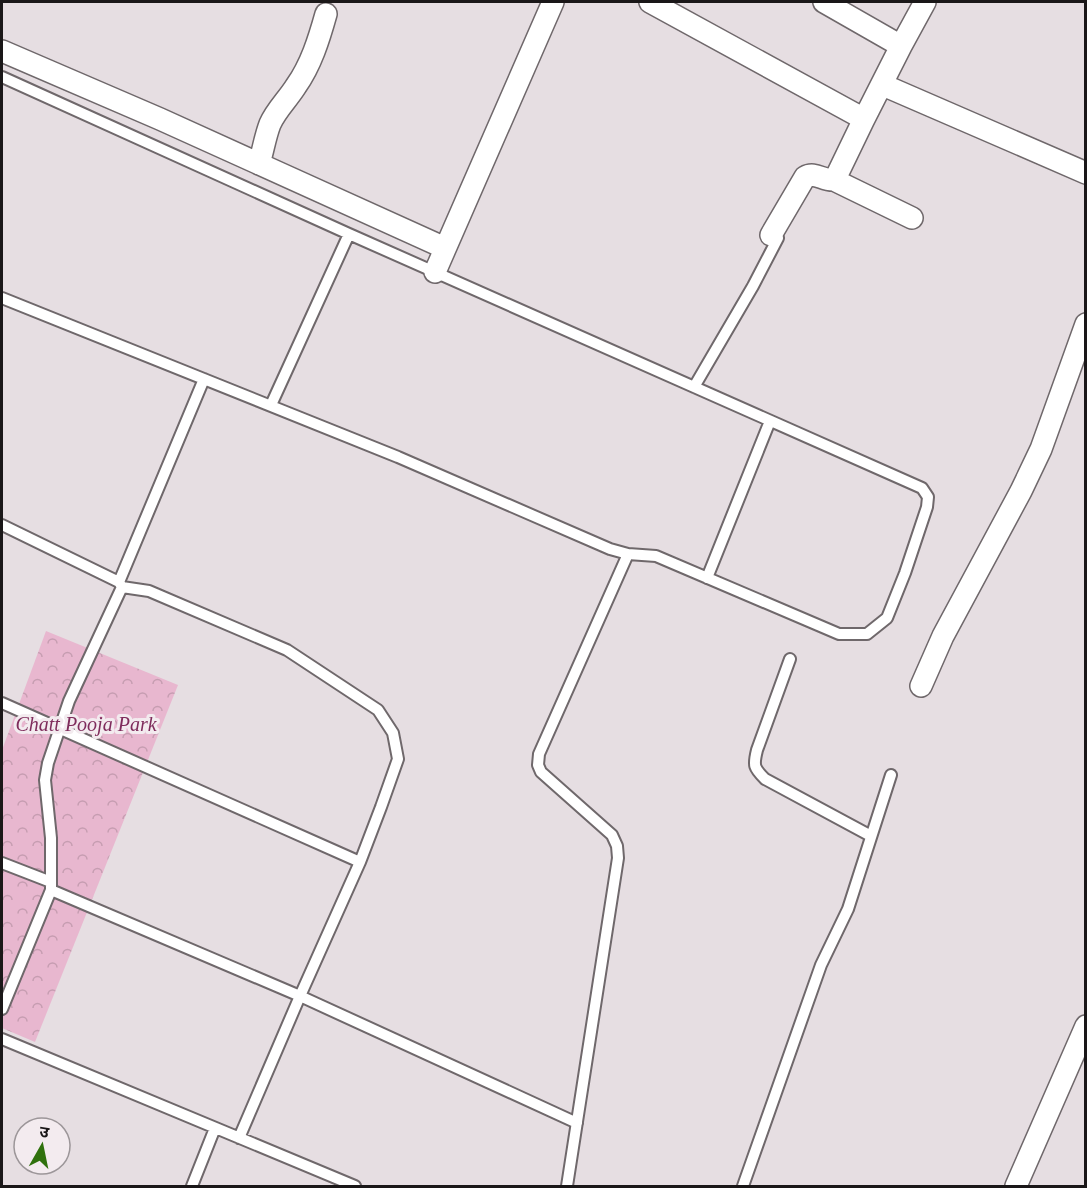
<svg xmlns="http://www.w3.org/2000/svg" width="1087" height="1188" font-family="'Times New Roman','Noto Sans Devanagari',serif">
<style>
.forest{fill:url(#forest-crowns)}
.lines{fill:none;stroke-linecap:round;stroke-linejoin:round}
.service-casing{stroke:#6f686b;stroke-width:14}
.minor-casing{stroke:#6f686b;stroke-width:24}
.service{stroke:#fff;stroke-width:10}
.minor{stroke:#fff;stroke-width:21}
.labels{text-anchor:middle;stroke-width:6;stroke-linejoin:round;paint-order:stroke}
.park-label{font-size:20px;font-style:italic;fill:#7f2c5c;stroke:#f3ebef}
</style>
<defs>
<pattern id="forest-crowns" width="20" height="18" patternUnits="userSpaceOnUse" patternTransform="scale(1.5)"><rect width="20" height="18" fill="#e8b7cf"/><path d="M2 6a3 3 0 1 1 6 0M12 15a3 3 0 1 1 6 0" fill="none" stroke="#c69db1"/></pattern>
</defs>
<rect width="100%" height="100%" fill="#e6dee2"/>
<path class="forest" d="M46 631 178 685 35 1042 2 1028V750Z"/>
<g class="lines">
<defs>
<path id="service" d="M2 77 349 234 922 488 928 497 927 507 905 573 887 618 867 634H839L656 556 628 554 610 549 398 457 2 298
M694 387 753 286 778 238
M271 405 349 234
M2 525 119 582 122 587 69 701 48 763 45 780 51 838V890L2 1009
M707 578 770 421
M119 582 204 379
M122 587 149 591 287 650 378 710 393 733 398 759 381 807 360 862 300 996 239 1138
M790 659 757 750C753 766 754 768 765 779L871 836
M2 703 360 862
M2 863 51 882
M51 890 300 996 577 1123
M2 1039 355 1186
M192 1186 215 1128
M567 1186 618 858 617 846 612 835 541 772 538 765 539 754 628 554
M743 1186 821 965 848 909 891 775"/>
<path id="minor" d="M650 2 864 119 901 46
M824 2 901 46 925 2
M2 51 160 119 445 248
M883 85 1086 173
M259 164C263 151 265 137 270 124 276 110 288 99 296 86 311 65 319 39 326 14
M834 180 912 218
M771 235 805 177C815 171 823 181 834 180L836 177 864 119
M435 272 553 2
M921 686 943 636 1021 491 1041 449 1086 324
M1016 1186 1086 1026"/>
</defs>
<use href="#service" class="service-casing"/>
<use href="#minor" class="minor-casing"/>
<use href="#service" class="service"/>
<use href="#minor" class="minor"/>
</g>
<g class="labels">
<g class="park-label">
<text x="86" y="731">Chatt Pooja Park</text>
</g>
</g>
<rect width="1087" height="1188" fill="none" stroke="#1a1718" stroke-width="6"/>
<g transform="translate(42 1146) rotate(9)"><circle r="28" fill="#f3ebef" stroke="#9c9699" stroke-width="1.5"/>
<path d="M0-4.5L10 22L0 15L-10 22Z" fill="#2f710d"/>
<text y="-9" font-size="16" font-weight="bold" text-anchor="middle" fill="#1a1718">उ</text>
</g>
</svg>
